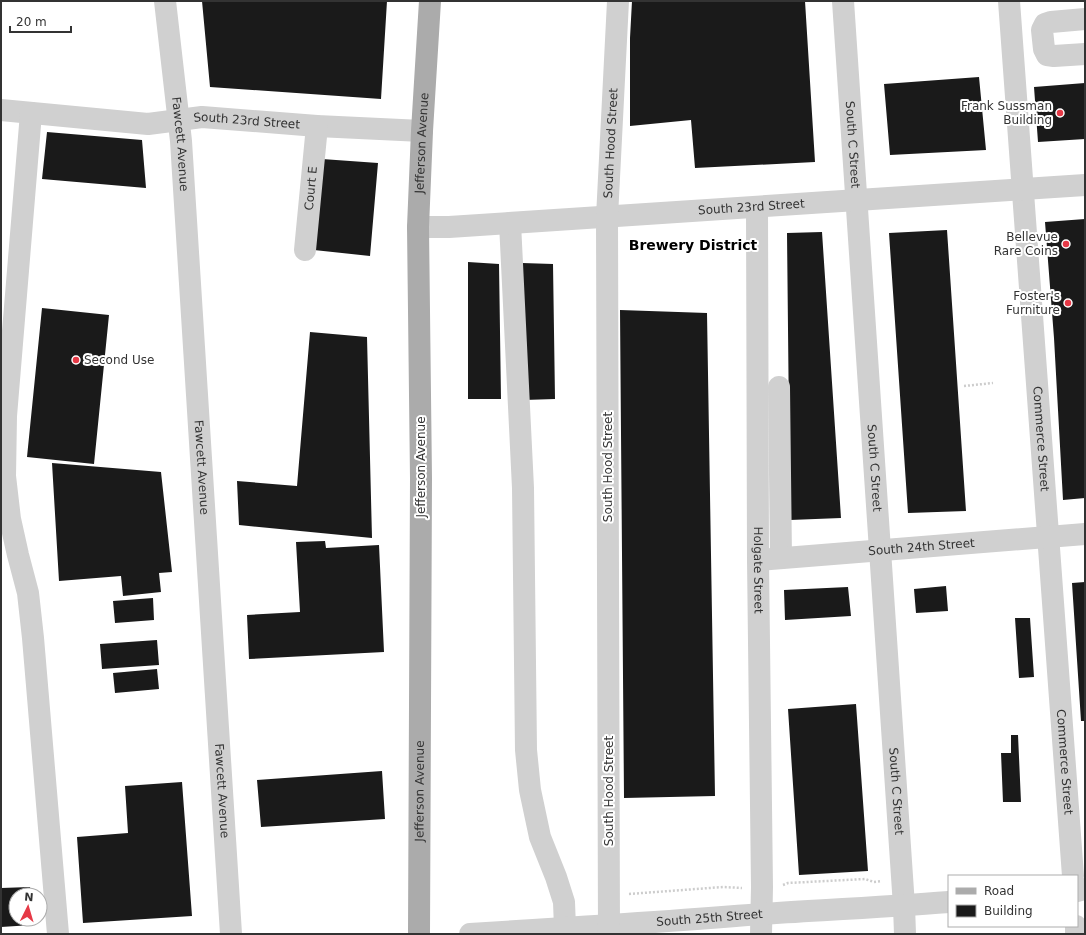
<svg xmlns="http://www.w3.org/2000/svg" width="1086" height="935" font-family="'DejaVu Sans',sans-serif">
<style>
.building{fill:#1a1a1a}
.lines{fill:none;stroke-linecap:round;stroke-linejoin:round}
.path{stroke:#cdcdcd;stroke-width:2.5;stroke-dasharray:2 2;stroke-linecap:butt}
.minor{stroke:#d0d0d0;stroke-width:22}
.major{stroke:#ababab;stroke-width:22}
.poi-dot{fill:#e63946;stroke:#fff;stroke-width:1.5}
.labels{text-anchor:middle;stroke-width:4;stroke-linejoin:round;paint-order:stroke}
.poi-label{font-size:12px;fill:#333;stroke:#fff;text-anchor:end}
.street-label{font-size:12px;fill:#333;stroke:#fff}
.quarter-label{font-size:14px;font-weight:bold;fill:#000;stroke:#fff}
</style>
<rect width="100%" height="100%" fill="#fff"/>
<path class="building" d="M202 1H387L381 99 210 87Z
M632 1H805L815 162 695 168 691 120 630 126V38Z
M979 77 986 150 890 155 884 84Z
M1085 83V139L1038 142 1034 87Z
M47 132 142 140 146 188 42 179Z
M322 159 378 163 370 256 314 250Z
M1085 219V498L1063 500 1054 338 1045 222Z
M947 230 966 511 908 513 889 233Z
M822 232 841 518 790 520 787 233Z
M468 262 499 264 501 399H468Z
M522 263 553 264 555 399 524 400Z
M42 308 109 315 94 464 27 457Z
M620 310 707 313 715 796 624 798Z
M310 332 367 337 372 538 239 525 237 481 297 486Z
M52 463 161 472 172 572 159 573 161 592 123 596 121 576 59 581Z
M325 541 326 548 379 545 384 652 249 659 247 615 300 612 296 542Z
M1085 582V721H1081L1072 583Z
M946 586 948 611 916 613 914 589Z
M848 587 851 616 785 620 784 590Z
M153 598 154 620 115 623 113 601Z
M1015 618H1030L1034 677 1019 678Z
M157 640 159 665 102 669 100 644Z
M157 669 159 689 115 693 113 673Z
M856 704 868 871 799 875 788 709Z
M1011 735H1018L1021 802H1003L1001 753H1011Z
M382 771 385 819 261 827 257 780Z
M182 782 192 916 83 923 77 837 128 833 125 786Z
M30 887 31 895H16V919H32V925L1 927V888Z"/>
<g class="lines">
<path class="path" d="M964 386 993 383
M783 885 788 883 865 879 874 882 882 881
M629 894 723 887 742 888"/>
<g class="minor">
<path id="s1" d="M165 1 181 141 231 934"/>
<path id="s2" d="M843 1 904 906 905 934"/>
<path id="s3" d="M1009 1 1073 876"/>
<path d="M1085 19 1051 22 1045 24 1042 30 1044 49 1047 55 1054 56 1085 54"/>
<path id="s4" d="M1 110 148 124 202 117 317 126 422 131"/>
<path d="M31 113 6 416 5 476 10 519 18 555 28 593 33 638 58 934"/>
<path id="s5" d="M757 207 758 560 762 887 761 934"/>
<path d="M510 223 523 488 526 750 530 790 540 837 556 877 564 902 565 928"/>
<path id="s6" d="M418 227H449L1085 185"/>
<path id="s7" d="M305 250 317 126"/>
<path d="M779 387 781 558"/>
<path id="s8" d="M758 560 1085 534"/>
<path d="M1077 891 1085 889"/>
<path d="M1076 926V934"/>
<path id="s9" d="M470 934C567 928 664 922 761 914 824 910 886 907 949 902"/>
<path id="s10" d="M609 934 607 217 618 1"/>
</g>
<path class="major" id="s11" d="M419 934 421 478 418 227 422 131 430 1"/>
</g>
<g class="poi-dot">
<circle cx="1060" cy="113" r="4"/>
<circle cx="1066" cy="244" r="4"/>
<circle cx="1068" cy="303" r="4"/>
<circle cx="76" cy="360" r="4"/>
</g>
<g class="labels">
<g class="poi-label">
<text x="1052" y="110">Frank Sussman<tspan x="1052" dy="14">Building</tspan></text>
<text x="1058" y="241">Bellevue<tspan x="1058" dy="14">Rare Coins</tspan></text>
<text x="1060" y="300">Foster's<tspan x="1060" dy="14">Furniture</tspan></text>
<text x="84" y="364" text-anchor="start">Second Use</text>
</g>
<g class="street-label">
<text dy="4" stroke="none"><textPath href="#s4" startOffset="247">South 23rd Street</textPath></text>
<text dy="4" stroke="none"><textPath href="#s11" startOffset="791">Jefferson Avenue</textPath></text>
<text dy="4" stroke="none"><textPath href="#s10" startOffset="791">South Hood Street</textPath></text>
<text dy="4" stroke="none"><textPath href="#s1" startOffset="144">Fawcett Avenue</textPath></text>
<text dy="4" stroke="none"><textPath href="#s2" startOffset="144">South C Street</textPath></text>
<text dy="4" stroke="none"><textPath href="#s7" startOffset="62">Court E</textPath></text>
<text dy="4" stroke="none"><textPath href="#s6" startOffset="334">South 23rd Street</textPath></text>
<text dy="4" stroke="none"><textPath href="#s3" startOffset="439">Commerce Street</textPath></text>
<text dy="4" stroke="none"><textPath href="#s1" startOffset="468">Fawcett Avenue</textPath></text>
<text transform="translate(421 467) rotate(-90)" y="4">Jefferson Avenue</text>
<text transform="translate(608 467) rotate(-90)" y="4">South Hood Street</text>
<text dy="4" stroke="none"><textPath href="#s2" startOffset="468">South C Street</textPath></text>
<text dy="4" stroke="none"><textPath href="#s8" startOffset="164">South 24th Street</textPath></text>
<text dy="4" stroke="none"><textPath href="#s5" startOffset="363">Holgate Street</textPath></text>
<text dy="4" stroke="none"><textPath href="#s3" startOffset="763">Commerce Street</textPath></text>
<text dy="4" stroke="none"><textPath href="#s1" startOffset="792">Fawcett Avenue</textPath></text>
<text dy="4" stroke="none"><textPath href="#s11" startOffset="143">Jefferson Avenue</textPath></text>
<text transform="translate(609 791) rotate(-90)" y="4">South Hood Street</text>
<text dy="4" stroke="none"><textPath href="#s2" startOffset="792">South C Street</textPath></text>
<text dy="4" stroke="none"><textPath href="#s9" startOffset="240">South 25th Street</textPath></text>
</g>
<g class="quarter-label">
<text x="693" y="250">Brewery District</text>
</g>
</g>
<rect width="1086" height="935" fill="none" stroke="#333333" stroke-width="4"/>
<rect x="948" y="875" width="130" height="52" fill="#ffffff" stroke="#adadad"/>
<rect x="956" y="888" width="20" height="6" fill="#ababab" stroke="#adadad"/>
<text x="984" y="895" font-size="12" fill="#333333">Road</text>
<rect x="956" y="905" width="20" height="12" fill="#1a1a1a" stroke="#adadad"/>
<text x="984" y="915" font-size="12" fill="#333333">Building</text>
<g transform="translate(28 907) rotate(5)"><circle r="19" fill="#ffffff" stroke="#adadad"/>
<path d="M0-3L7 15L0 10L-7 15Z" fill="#e63946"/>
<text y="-6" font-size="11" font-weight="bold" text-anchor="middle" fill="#333333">N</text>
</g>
<path d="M10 26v6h61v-6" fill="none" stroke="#333333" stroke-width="2"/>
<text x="16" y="26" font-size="12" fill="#333333" stroke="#ffffff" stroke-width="3" paint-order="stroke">20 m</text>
</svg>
